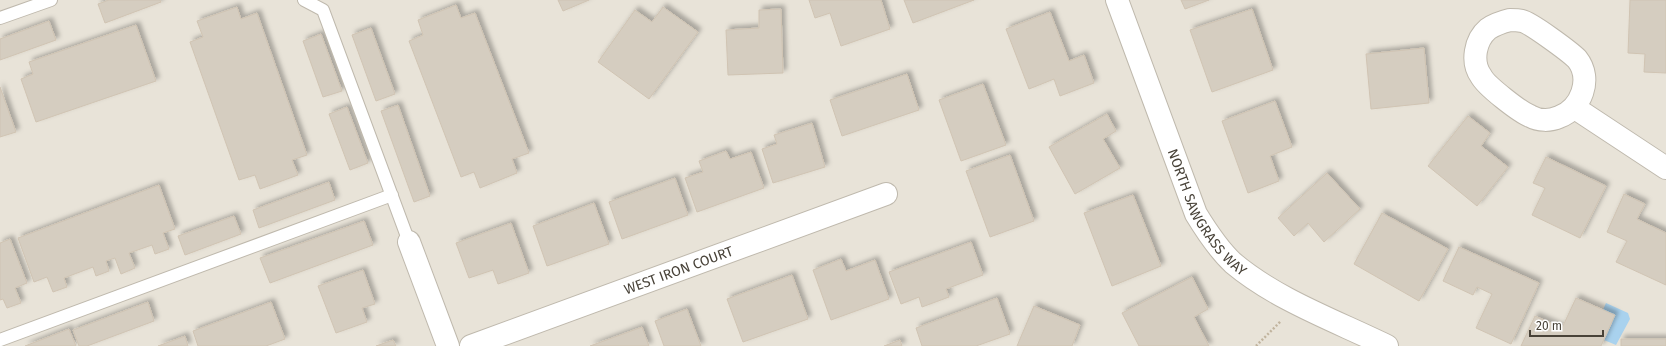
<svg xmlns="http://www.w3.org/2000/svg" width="1666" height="346" font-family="'Fira Sans',sans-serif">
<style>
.residential{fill:#e8e3d8}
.water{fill:#a9d2ee}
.building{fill:#d5cdc0;stroke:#d0c4b3;filter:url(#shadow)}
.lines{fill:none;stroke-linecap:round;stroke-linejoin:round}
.lane-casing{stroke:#bfb9ad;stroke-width:14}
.street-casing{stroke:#bfb9ad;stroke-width:24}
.path{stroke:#c1b49e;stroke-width:2.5;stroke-dasharray:2 2;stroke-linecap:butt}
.lane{stroke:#fff;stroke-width:12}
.street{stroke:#fff;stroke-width:22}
.labels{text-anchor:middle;stroke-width:4;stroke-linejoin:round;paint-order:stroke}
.street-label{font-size:14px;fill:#484238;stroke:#fff}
</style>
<defs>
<filter id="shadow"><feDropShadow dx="3.5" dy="-3.5" stdDeviation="2" flood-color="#0004"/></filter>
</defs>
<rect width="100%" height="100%" fill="#f4f1ea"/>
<path class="residential" d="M0 0H1666V346H0Z"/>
<path class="water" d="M1606 303 1628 313 1630 319 1616 345 1604 340 1612 323 1611 316 1602 312Z"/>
<path class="building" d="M109 0H160L161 2 105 23 98 4Z
M558 0H589L563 11Z
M809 0H881L890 29 841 46 830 13 815 18Z
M904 0H974L913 23Z
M1181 0H1209L1185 9Z
M1630 0H1666V73L1644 72 1645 54 1628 53Z
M456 5 461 18 475 13 529 153 512 159 517 173 480 188 474 172 461 177 409 41 423 35 418 20Z
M237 7 241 19 257 13 307 155 292 160 298 175 260 189 255 175 239 180 190 42 203 37 197 21Z
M663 7 698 32 649 99 598 62 635 10 652 22Z
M781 9 783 73 728 75 726 30 759 28V10Z
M1252 9 1273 70 1212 92 1190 30Z
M1050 12 1069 61 1084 55 1094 83 1060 96 1054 79 1029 89 1006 29Z
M49 21 56 40 0 60V39Z
M136 25 156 81 36 122 21 79 33 74 29 62Z
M371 28 395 94 376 101 352 35Z
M321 34 342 91 323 97 303 41Z
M1424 48 1429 103 1371 109 1366 54Z
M907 74 919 110 842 136 830 100Z
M983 84 1006 145 961 161 939 100Z
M0 87 16 132 0 137Z
M1275 101 1292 147 1270 156 1279 181 1248 193 1222 121Z
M398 105 430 196 414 202 381 111Z
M347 107 368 163 350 170 329 114Z
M1107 114 1116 131 1103 139 1120 168 1075 194 1049 147Z
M1468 116 1490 133 1481 146 1508 167 1477 206 1428 166Z
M812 123 825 167 773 183 762 149 777 144 774 135Z
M726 151 730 159 751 152 764 188 697 212 685 178 703 172 699 161Z
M1010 155 1034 221 990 237 966 171Z
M1546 157 1606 186 1580 238 1532 215 1545 188 1533 183Z
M1327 173 1360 209 1324 242 1308 223 1294 236 1278 218Z
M675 178 688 215 622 239 609 202Z
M329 182 335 200 259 228 253 210Z
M159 185 175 229 163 233 169 249 155 254 152 245 129 253 135 268 121 274 115 258 106 261 109 271 96 276 93 267 64 278 67 287 53 292 47 277 34 282 18 238Z
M1624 194 1645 204 1637 219 1666 233V285L1616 262 1627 241 1607 232Z
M1133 195 1161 266 1112 286 1084 213Z
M594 203 609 244 547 266 533 226Z
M1382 213 1448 249 1419 301 1354 264Z
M234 216 241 234 185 255 178 236Z
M364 221 373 245 270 283 260 258Z
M511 223 529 273 498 284 493 270 469 278 456 243Z
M10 239 27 283 15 288 21 303 7 308 3 299 0 300V243Z
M971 242 983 275 946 289 949 297 922 307 919 297 901 304 889 272Z
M1459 247 1539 283 1511 344 1476 328 1492 294 1477 287 1473 295 1443 281Z
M841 259 846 271 875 260 889 299 831 320 813 270Z
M363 270 375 304 362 308 367 322 336 333 318 286Z
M792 275 808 319 743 342 727 299Z
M1192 277 1208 309 1194 317 1209 346H1139L1122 313Z
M997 298 1010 334 976 346H922L916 328Z
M1576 298 1615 315 1601 346H1521L1535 316 1562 328Z
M148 302 154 321 87 346H79L73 330Z
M271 302 285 339 266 346H198L193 331Z
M1034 306 1080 325 1072 346H1017Z
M687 309 701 346H664L655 321Z
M642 327 649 346H590Z
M69 329 76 346H25Z
M185 336 188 346H158Z
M1621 339H1666V346H1621Z
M393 340 396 346H376Z
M900 340 902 346H884Z"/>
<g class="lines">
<defs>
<path id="lane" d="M304 0 323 10 409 242
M0 18 51 0
M0 340 392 195"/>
<g id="street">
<path id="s1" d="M1117 0 1196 214C1207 232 1218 249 1233 263 1277 300 1336 321 1387 346"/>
<path d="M1510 20C1514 20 1518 20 1522 21 1531 23 1570 52 1577 59 1593 79 1581 109 1559 117 1550 121 1539 121 1530 116 1520 112 1486 86 1481 76 1471 62 1475 40 1488 29 1495 24 1502 22 1510 20Z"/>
<path d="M1575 108 1666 168"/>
<path d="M409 242 448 346"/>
<path id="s2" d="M471 346 886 194"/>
</g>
</defs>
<use href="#lane" class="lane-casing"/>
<use href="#street" class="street-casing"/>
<path class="path" d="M1256 346 1281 321"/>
<use href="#lane" class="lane"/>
<use href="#street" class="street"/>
</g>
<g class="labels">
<g class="street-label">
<text dy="5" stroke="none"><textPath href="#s1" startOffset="232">NORTH SAWGRASS WAY</textPath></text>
<text dy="5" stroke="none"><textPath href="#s2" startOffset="221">WEST IRON COURT</textPath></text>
</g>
</g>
<path d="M1530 330v6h73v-6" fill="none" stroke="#484238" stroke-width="2"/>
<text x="1536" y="330" font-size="12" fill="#484238" stroke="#ffffff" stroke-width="3" paint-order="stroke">20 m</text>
</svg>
